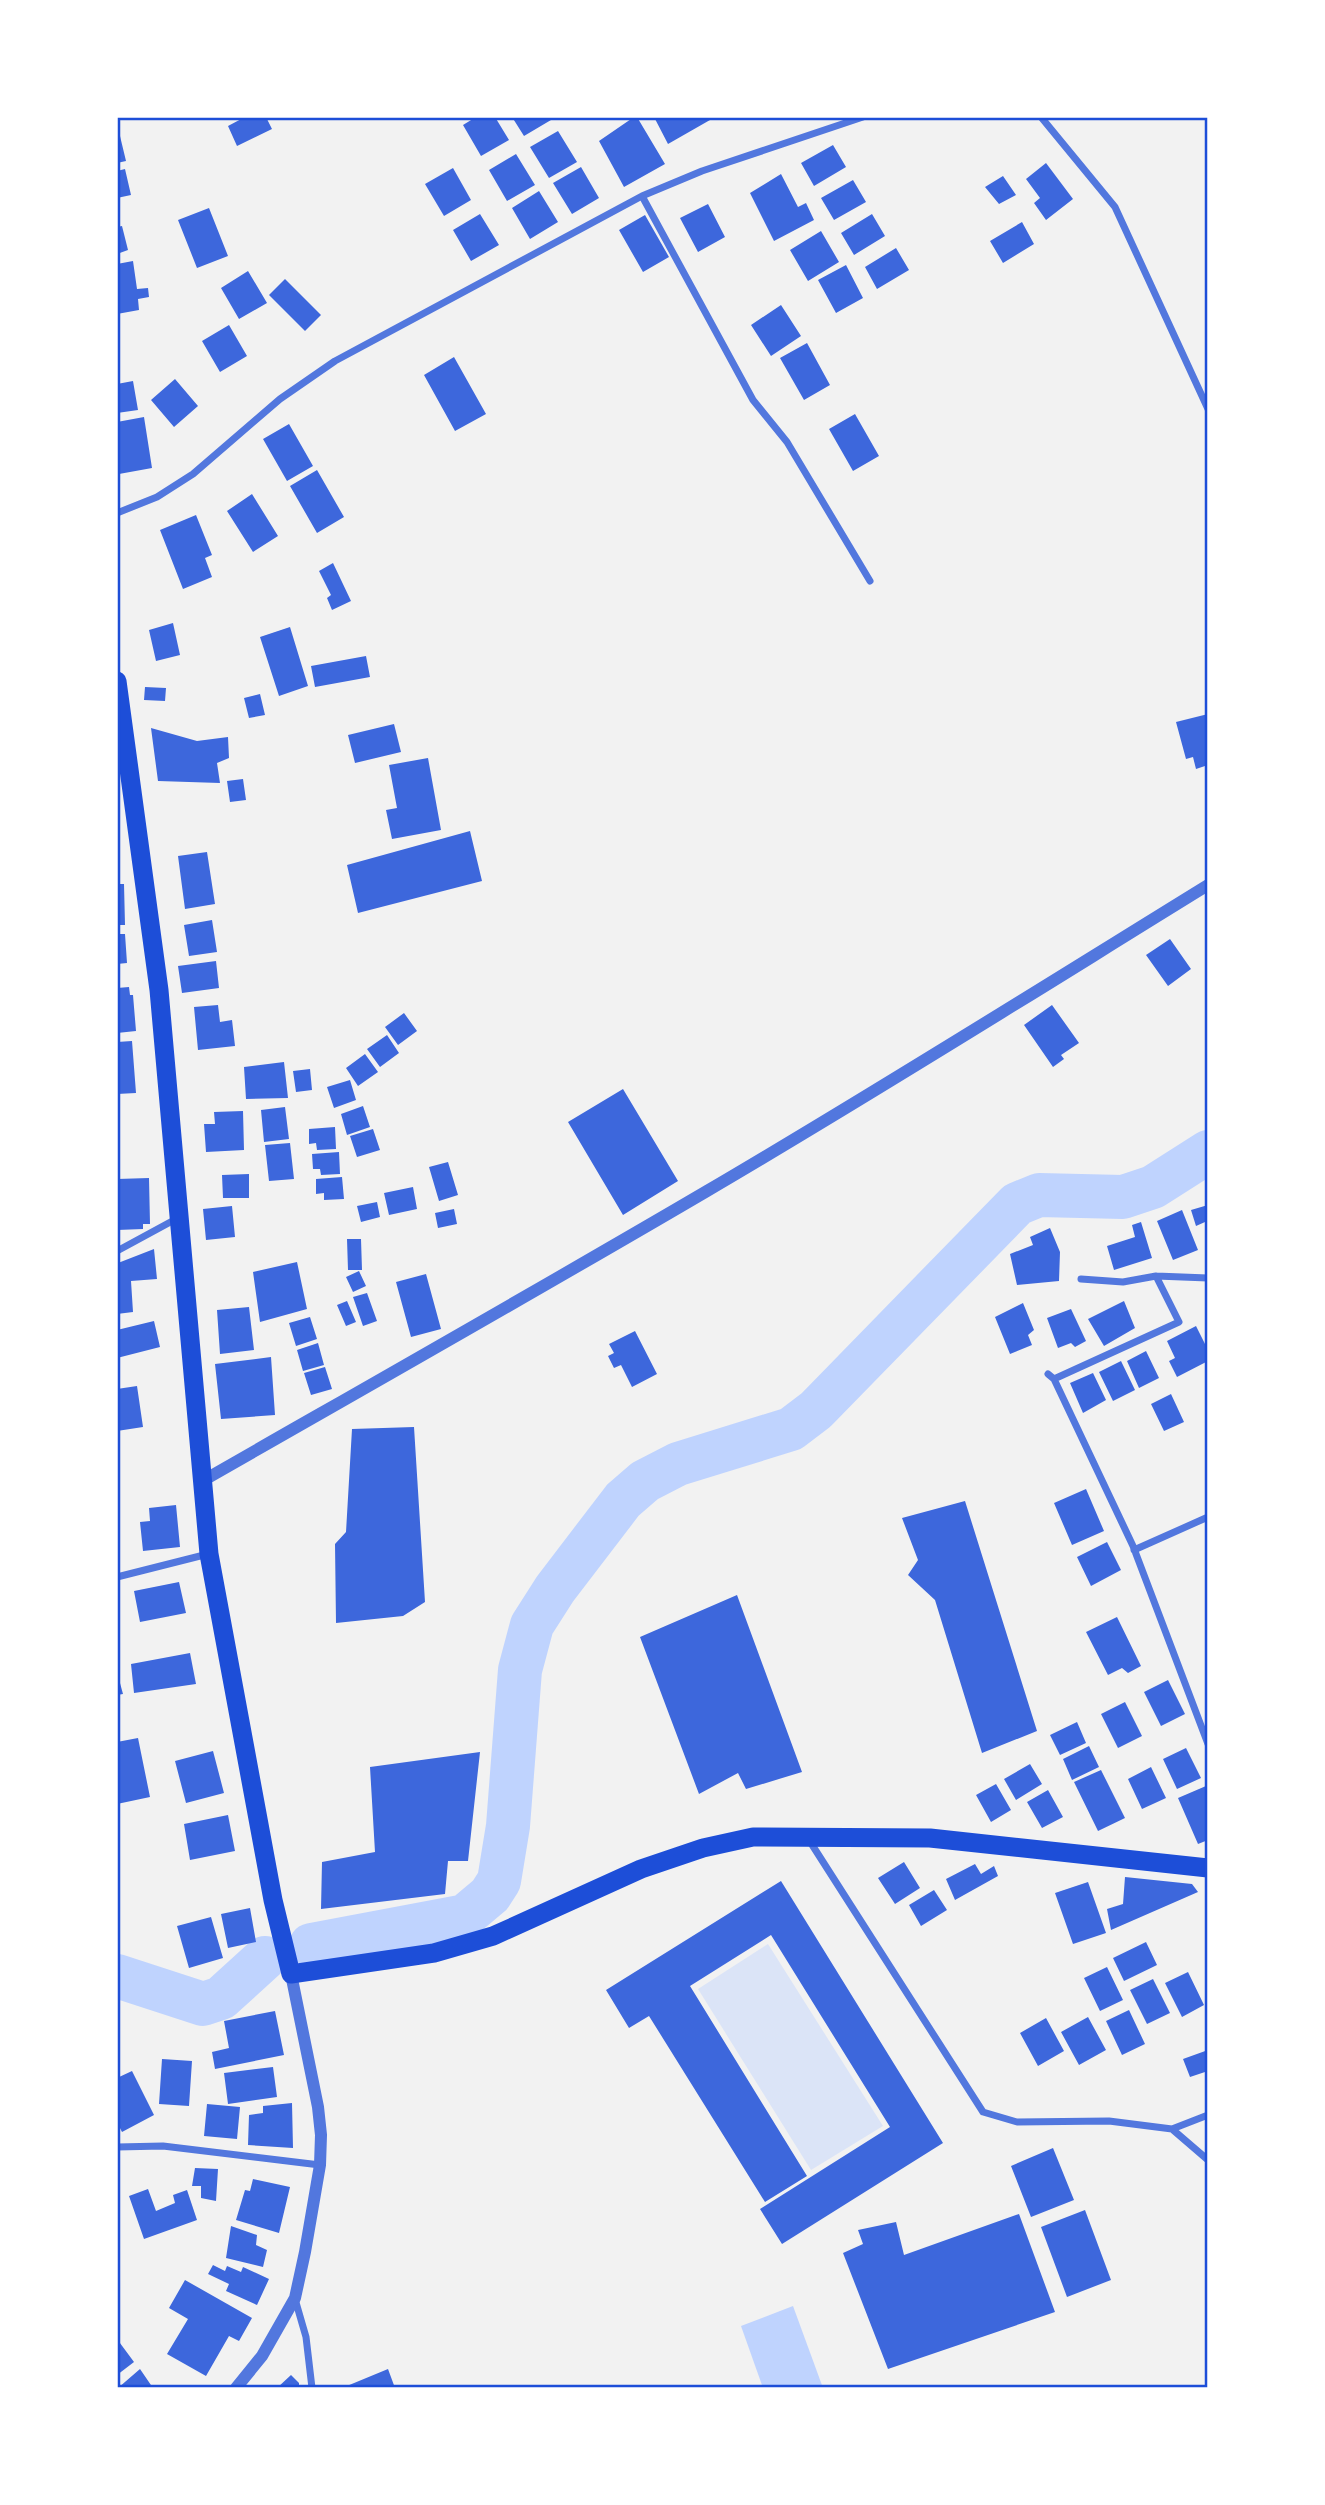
<svg xmlns="http://www.w3.org/2000/svg" width="1325" height="2505" font-family="'Archivo Narrow',sans-serif">
<style>
.green{fill:#dbe4f7}
.water{fill:#bfd3fe}
.lines{fill:none;stroke-linecap:round;stroke-linejoin:round}
.river{stroke:#bfd3fe;stroke-width:44}
.building{fill:#3d67dc}
.minor{stroke:#5277de;stroke-width:7}
.tertiary{stroke:#5277de;stroke-width:12}
.trunk{stroke:#1d4ed8;stroke-width:19}
.neatline{fill:none;stroke:#1d4ed8;stroke-width:2.5}
</style>
<rect width="100%" height="100%" fill="#f2f2f2"/>
<path class="green" d="M768 1944 883 2126 811 2170 698 1989Z"/>
<path class="water" d="M793 2306 823 2388H763L741 2326Z"/>
<g class="lines">
<path class="river" d="M311 1945 465 1916 490 1895 499 1881 508 1826 520 1670 532 1625 555 1589 623 1500 645 1481 678 1464 791 1429 816 1410 1017 1204 1039 1195 1123 1197 1153 1187 1208 1152
M117 1976 203 2004 221 1998 265 1958"/>
</g>
<path class="building" d="M245 117H266L272 129 237 146 228 126Z
M476 117H495L509 140 481 156 463 125Z
M512 117H549L551 120 524 136Z
M634 117H637L665 164 624 187 599 141Z
M654 117H709L710 120 668 144Z
M558 131 577 162 549 178 530 147Z
M117 136H120L126 161 117 163Z
M833 145 846 167 814 186 801 163Z
M516 154 535 185 507 201 489 170Z
M1046 163 1073 199 1046 220 1034 203 1040 198 1026 179Z
M581 167 599 198 572 214 553 183Z
M453 168 471 200 444 216 425 184Z
M125 169 131 195 117 198V171Z
M781 174 798 207 806 203 814 220 774 241 750 193Z
M1003 176 1016 195 999 204 985 187Z
M853 180 866 202 834 220 821 198Z
M539 191 558 222 530 239 512 208Z
M708 204 725 237 698 252 680 218Z
M209 208 228 256 197 268 178 220Z
M480 214 499 245 471 261 453 230Z
M872 214 885 236 854 255 841 233Z
M645 215 669 257 643 272 619 230Z
M1022 222 1034 244 1003 263 990 241Z
M122 226 128 250 117 254V227Z
M821 231 839 262 808 281 790 250Z
M896 248 909 270 877 289 865 267Z
M133 261 137 289 148 288 149 297 138 299 139 310 117 314V264Z
M846 265 863 298 836 313 818 280Z
M248 271 267 303 239 319 221 288Z
M285 279 321 315 305 331 269 295Z
M781 305 801 336 771 356 751 325Z
M229 325 247 356 220 372 202 341Z
M807 343 830 385 804 400 780 358Z
M454 357 486 414 455 431 424 375Z
M175 379 198 406 174 427 151 400Z
M133 381 138 410 117 413V384Z
M855 414 879 456 853 471 829 429Z
M144 417 152 468 119 474 117 422Z
M289 424 313 466 287 481 263 439Z
M317 470 344 517 317 533 290 486Z
M252 494 278 536 253 552 227 511Z
M196 515 212 555 205 558 212 577 183 589 160 530Z
M333 563 351 601 332 610 327 598 331 595 319 571Z
M173 623 180 655 156 661 149 630Z
M290 627 308 686 279 696 260 637Z
M366 656 370 677 315 687 311 666Z
M145 687 166 688 165 701 144 700Z
M260 694 265 715 249 718 244 698Z
M1208 714V765L1196 769 1193 757 1186 759 1176 722Z
M394 724 401 752 355 763 348 735Z
M151 728 197 741 228 737 229 758 217 763 220 783 158 781Z
M428 758 441 830 392 839 386 810 397 808 389 765Z
M243 779 246 800 230 802 227 781Z
M470 831 482 881 358 913 347 865Z
M207 852 215 904 185 909 178 856Z
M117 884H124L125 925H117Z
M212 920 217 952 189 956 184 925Z
M117 934H125L127 963 117 964Z
M1170 939 1191 969 1168 986 1146 955Z
M216 961 219 988 182 993 178 966Z
M129 987 130 995H133L136 1031 117 1033V988Z
M218 1005 220 1022 232 1020 235 1046 198 1050 194 1007Z
M1052 1005 1079 1043 1061 1055 1064 1059 1053 1067 1024 1025Z
M404 1013 417 1031 398 1045 385 1027Z
M387 1035 399 1053 380 1067 367 1049Z
M132 1041 136 1093 117 1094V1042Z
M365 1054 378 1072 358 1086 346 1068Z
M284 1062 288 1098 246 1099 244 1067Z
M310 1069 312 1090 296 1092 293 1071Z
M350 1080 356 1100 334 1108 327 1087Z
M623 1089 678 1181 623 1215 568 1122Z
M363 1106 370 1127 347 1135 341 1114Z
M285 1107 289 1139 264 1142 261 1110Z
M243 1111 244 1150 206 1152 204 1124H215L214 1112Z
M335 1127 336 1149 317 1150 316 1143 309 1144V1129Z
M373 1129 380 1150 357 1157 350 1136Z
M290 1143 294 1179 269 1181 265 1145Z
M339 1152 340 1174 321 1175 320 1169H313L312 1154Z
M448 1162 458 1195 439 1201 429 1167Z
M249 1174V1198H223L222 1175Z
M342 1177 344 1199 324 1200V1193L316 1194V1179Z
M149 1178 150 1224H143V1229L117 1230V1179Z
M413 1187 417 1209 389 1215 384 1193Z
M377 1202 380 1217 361 1222 357 1206Z
M1208 1205V1230H1207L1205 1222 1196 1226 1191 1210Z
M232 1206 235 1237 206 1240 203 1209Z
M454 1209 457 1224 438 1228 435 1213Z
M1182 1210 1198 1250 1173 1260 1157 1221Z
M1141 1222 1152 1258 1114 1270 1107 1246 1135 1237 1132 1225Z
M1050 1228 1060 1252 1059 1281 1017 1285 1010 1254 1033 1245 1030 1237Z
M347 1239H361L362 1270H348Z
M154 1249 157 1279 131 1281 133 1312 117 1314 118 1263Z
M297 1262 307 1309 260 1322 253 1272Z
M359 1271 366 1286 353 1292 346 1277Z
M426 1274 441 1329 411 1337 396 1282Z
M367 1293 377 1321 363 1326 353 1297Z
M347 1301 356 1322 346 1326 337 1305Z
M1124 1301 1135 1328 1104 1346 1088 1319Z
M1023 1303 1034 1330 1028 1335 1032 1345 1010 1354 995 1317Z
M249 1307 254 1350 220 1354 217 1310Z
M1071 1309 1086 1341 1075 1347 1071 1343 1058 1348 1047 1318Z
M310 1317 317 1339 296 1346 289 1323Z
M154 1321 160 1347 117 1358V1330Z
M1196 1326 1208 1350V1361L1177 1377 1169 1361 1175 1358 1167 1341Z
M635 1331 657 1374 632 1387 621 1365 614 1368 608 1356 614 1353 609 1344Z
M318 1343 324 1365 303 1371 297 1350Z
M1146 1351 1159 1378 1139 1388 1127 1361Z
M271 1357 275 1415 221 1419 215 1364Z
M1121 1361 1135 1390 1113 1401 1099 1372Z
M325 1367 332 1389 311 1395 304 1373Z
M1093 1373 1106 1400 1083 1413 1070 1383Z
M137 1386 143 1427 117 1431V1389Z
M1171 1394 1184 1422 1164 1431 1151 1404Z
M414 1427 425 1602 403 1616 336 1623 335 1544 346 1532 352 1429Z
M1086 1489 1104 1531 1072 1545 1054 1503Z
M965 1501 1037 1731 982 1753 935 1600 908 1575 918 1560 902 1518Z
M176 1505 180 1547 143 1551 140 1522 150 1521 149 1508Z
M1107 1542 1121 1570 1091 1586 1077 1557Z
M179 1582 186 1613 140 1622 134 1591Z
M737 1595 802 1772 746 1789 738 1773 699 1794 640 1637Z
M1117 1617 1141 1666 1128 1673 1122 1668 1108 1675 1086 1632Z
M190 1653 196 1684 134 1693 131 1664Z
M117 1672 123 1694 117 1695Z
M1168 1680 1185 1714 1161 1726 1144 1692Z
M1125 1702 1142 1736 1118 1748 1101 1714Z
M1077 1722 1086 1743 1060 1755 1050 1735Z
M138 1738 150 1797 117 1804V1742Z
M1089 1746 1099 1767 1072 1780 1063 1759Z
M1186 1748 1201 1778 1177 1789 1163 1759Z
M213 1751 224 1793 186 1803 175 1761Z
M480 1752 468 1861H448L445 1894 321 1909 322 1862 375 1852 370 1767Z
M1030 1764 1042 1784 1016 1800 1004 1779Z
M1151 1767 1166 1798 1142 1809 1128 1779Z
M1101 1770 1125 1818 1098 1831 1074 1782Z
M996 1784 1011 1810 991 1822 976 1795Z
M1206 1786 1208 1790V1840L1198 1844 1178 1798Z
M1048 1790 1063 1817 1042 1828 1027 1802Z
M228 1815 235 1851 190 1860 184 1824Z
M904 1862 920 1888 895 1904 878 1878Z
M975 1864 981 1874 994 1866 998 1876 955 1900 946 1879Z
M1125 1877 1192 1884 1198 1892 1111 1930 1107 1909 1123 1904Z
M781 1881 943 2143 782 2244 760 2209 890 2127 771 1935 690 1986 807 2176 765 2202 649 2016 629 2028 606 1990Z
M1088 1882 1106 1933 1073 1944 1055 1893Z
M934 1890 947 1910 921 1926 909 1905Z
M250 1908 256 1942 228 1948 221 1914Z
M211 1917 223 1958 189 1968 177 1926Z
M1146 1942 1157 1965 1124 1981 1113 1958Z
M1107 1967 1123 2000 1100 2011 1084 1978Z
M1188 1972 1204 2005 1182 2017 1165 1983Z
M1153 1979 1170 2013 1147 2024 1130 1990Z
M1129 2010 1145 2044 1122 2055 1106 2021Z
M275 2011 284 2055 215 2069 212 2052 229 2048 224 2021Z
M1088 2017 1106 2050 1079 2065 1061 2032Z
M1046 2018 1064 2051 1038 2066 1020 2033Z
M1208 2050V2071L1190 2077 1183 2059Z
M162 2059 192 2061 189 2106 159 2104Z
M273 2067 277 2097 228 2104 224 2073Z
M132 2071 154 2115 122 2132 117 2122V2078Z
M292 2103 293 2148 248 2145 249 2115 263 2113V2106Z
M207 2104 240 2107 237 2139 204 2136Z
M1053 2148 1074 2200 1031 2217 1011 2166Z
M195 2168 218 2169 216 2201 201 2198V2186H192Z
M253 2179 290 2187 279 2233 236 2220 245 2190 250 2191Z
M148 2189 156 2211 175 2203 173 2195 187 2190 197 2220 144 2239 129 2196Z
M1085 2210 1111 2280 1067 2297 1041 2227Z
M1019 2214 1055 2312 888 2369 843 2253 863 2244 858 2230 896 2222 904 2255Z
M231 2226 257 2235 256 2245 267 2250 263 2267 226 2258Z
M213 2265 225 2271 227 2266 241 2272 243 2267 269 2279 257 2305 226 2291 229 2284 208 2274Z
M185 2280 252 2318 239 2341 229 2336 206 2376 167 2354 188 2319 169 2308Z
M117 2339 134 2362 117 2375Z
M140 2369 153 2388H118Z
M388 2369 395 2388H342Z
M291 2375 299 2383V2388H277Z"/>
<g class="lines">
<path class="minor" d="M1041 117 1115 207 1208 409
M642 196 753 400 787 442 870 581
M117 513 157 497 193 474 280 399 335 361 642 196 702 171 863 117
M117 1251 176 1219
M1081 1279 1123 1282 1156 1276
M1048 1374 1054 1379 1133 1546 1208 1744
M1054 1379 1179 1322 1156 1276 1208 1278
M1134 1550 1208 1517
M117 1577 208 1554
M809 1840 983 2112 1017 2122 1109 2121 1172 2129 1208 2160
M1172 2129 1208 2115
M117 2147 163 2146 320 2165
M295 2299 306 2337 312 2388"/>
<path class="tertiary" d="M204 1480C372 1384 540 1289 707 1191 876 1092 1041 988 1208 885
M236 2388 262 2356 295 2298 305 2252 320 2165 321 2135 318 2107 291 1974"/>
<path class="trunk" d="M117 681 159 990 209 1554 273 1900 291 1974 434 1953 493 1936 641 1869 703 1848 753 1837 930 1838 1208 1868"/>
</g>
<rect width="1325" height="2505" fill="none" stroke="#ffffff" stroke-width="238"/>
<rect x="119" y="119" width="1087" height="2267" class="neatline"/>
</svg>
